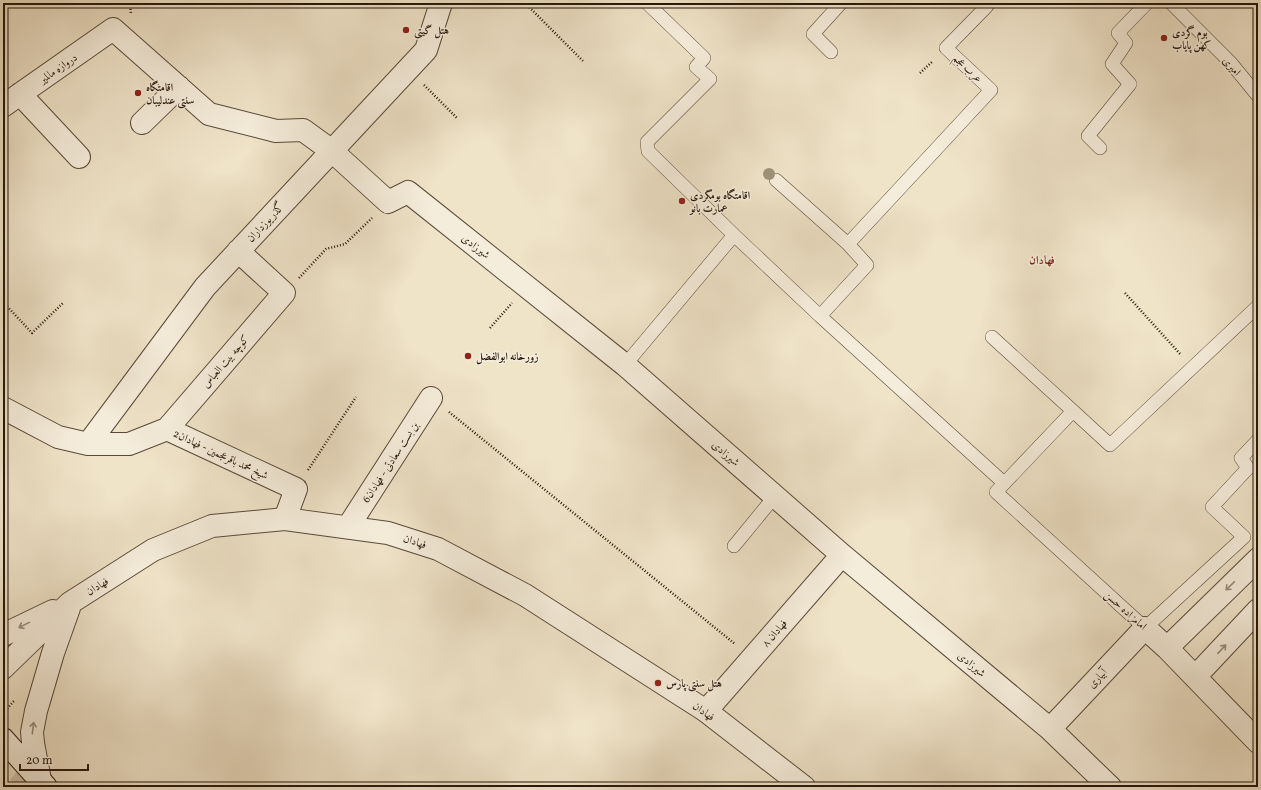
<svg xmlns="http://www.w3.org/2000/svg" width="1261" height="790" font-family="Vollkorn,Amiri,serif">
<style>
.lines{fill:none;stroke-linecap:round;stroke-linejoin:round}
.minor-tunnel{stroke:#d1c4ac;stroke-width:22;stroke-dasharray:22 11;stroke-linecap:butt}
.service-casing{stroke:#594a3a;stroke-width:14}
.minor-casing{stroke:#594a3a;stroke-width:24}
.tertiary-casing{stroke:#594a3a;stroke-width:24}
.secondary-casing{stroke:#27170b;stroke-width:24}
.path{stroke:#27170b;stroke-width:2.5;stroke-dasharray:1 2;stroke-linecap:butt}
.service{stroke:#f5eddb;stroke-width:13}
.minor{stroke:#f5eddb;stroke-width:22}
.tertiary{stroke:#f5eddb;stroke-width:22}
.secondary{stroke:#f5eddb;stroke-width:22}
.tree{fill:#9d947b}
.oneway{stroke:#988d7d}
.poi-dot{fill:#8f2418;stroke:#f5eddb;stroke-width:1.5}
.labels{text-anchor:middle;stroke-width:3;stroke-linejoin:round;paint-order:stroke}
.poi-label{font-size:11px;font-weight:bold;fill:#27170b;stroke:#f5eddb;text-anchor:start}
.street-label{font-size:11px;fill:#27170b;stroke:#f5eddb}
.neighbourhood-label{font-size:12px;font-weight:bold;fill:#7a1f14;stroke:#f5eddb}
</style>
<rect width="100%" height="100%" fill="#efe3c8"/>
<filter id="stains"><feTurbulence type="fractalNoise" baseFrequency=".005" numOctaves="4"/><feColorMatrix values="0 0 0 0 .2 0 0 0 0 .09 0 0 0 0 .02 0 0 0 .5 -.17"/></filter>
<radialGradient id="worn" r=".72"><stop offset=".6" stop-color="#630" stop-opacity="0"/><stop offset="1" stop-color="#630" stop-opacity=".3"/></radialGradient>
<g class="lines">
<path class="minor-tunnel" d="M18 787 32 772"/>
<defs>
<path id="service" d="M647 3 704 58 696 67 710 79 647 142 648 151 734 235
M984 3 987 6 946 48 991 90 848 244 867 265 820 316 1004 483
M1171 3 1231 63 1258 96
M831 52 813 34 841 3
M1100 148 1088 136 1130 84 1112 64 1126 43 1118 33 1147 3
M776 180 848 244
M1258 306 1110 445 1073 411 996 492 1145 628 1244 537 1212 507 1248 468 1241 458 1258 440
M992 337 1073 411
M625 365 734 235 820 316
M734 546 775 496"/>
<path id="minor" d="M20 94 79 157
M3 106 113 29 209 114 276 131 303 130 332 151 388 202 408 192 625 365 842 555 1050 729 1110 787
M142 123 179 87
M3 408 58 437 88 444H129L167 429 296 489 285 519
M167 429 284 293 238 251
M88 444 205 287 426 50 441 3
M348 527 431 398
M1167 648 1258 559
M1195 677 1258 610
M706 711 842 555
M1050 729 1145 628 1167 648 1258 742"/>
<path id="tertiary" d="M3 635 53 611
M3 668 70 603 153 550 212 526 285 519 388 533 438 549 525 595 706 711 804 787
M40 780 33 743 32 732 36 711 53 653 69 608"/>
<path id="secondary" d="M3 739 46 787"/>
</defs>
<use href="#service" class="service-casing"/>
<use href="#minor" class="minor-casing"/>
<use href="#tertiary" class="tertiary-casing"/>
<use href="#secondary" class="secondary-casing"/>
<path class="path" d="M130 3 131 14
M525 3 584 62
M920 73 933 61
M424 85 457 118
M299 278 326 249 345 244 372 218
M1125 293 1181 355
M3 302 32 333 63 303
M490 328 512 303
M449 412 735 644
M308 470 356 397
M3 713 14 701"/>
<use href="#service" class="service"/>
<use href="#minor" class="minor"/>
<use href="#tertiary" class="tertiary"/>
<use href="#secondary" class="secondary"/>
</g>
<circle class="tree" cx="769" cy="174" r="6"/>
<defs><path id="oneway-shaft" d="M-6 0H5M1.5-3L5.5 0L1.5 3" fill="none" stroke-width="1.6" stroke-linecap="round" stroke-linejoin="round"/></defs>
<g class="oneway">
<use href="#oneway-shaft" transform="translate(1230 586) rotate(136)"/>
<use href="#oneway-shaft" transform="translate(24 625) rotate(154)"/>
<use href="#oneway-shaft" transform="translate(1222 649) rotate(-47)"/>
<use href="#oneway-shaft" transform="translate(33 728) rotate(-83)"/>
</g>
<g class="poi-dot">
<circle cx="406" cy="30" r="4"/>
<circle cx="1164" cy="38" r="4"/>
<circle cx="138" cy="93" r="4"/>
<circle cx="682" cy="201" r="4"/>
<circle cx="468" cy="356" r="4"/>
<circle cx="658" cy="683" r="4"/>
</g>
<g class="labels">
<g class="poi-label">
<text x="414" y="34">هتل گیتی</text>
<text x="1172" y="36">بوم گردی<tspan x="1172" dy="13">کهن پایاب</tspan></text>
<text x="146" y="91">اقامتگاه<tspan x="146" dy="13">سنتی عندلیبان</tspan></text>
<text x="690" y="199">اقامتگاه بومگردی<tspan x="690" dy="13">عمارت بانو</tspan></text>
<text x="476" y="360">زورخانه ابوالفضل</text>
<text x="666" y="687">هتل سنتی پارس</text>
</g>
<g class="street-label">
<text transform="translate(1232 66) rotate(48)" y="4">امیری</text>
<text transform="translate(58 68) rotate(-35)" y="4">دروازه مالمیر</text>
<text transform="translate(968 68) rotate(43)" y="4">عرب عجم</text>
<text transform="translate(265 222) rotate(-47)" y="4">گذر يوزداران</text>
<text transform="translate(476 246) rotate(38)" y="4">شیرزادی</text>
<text transform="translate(225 361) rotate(-49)" y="4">کوچه بيت العباس</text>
<text transform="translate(726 453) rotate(41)" y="4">شیرزادی</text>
<text transform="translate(221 454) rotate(25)" y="4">شیخ محمد باقرعجمین - فهادان2</text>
<text transform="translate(390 462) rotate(-57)" y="4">بن بست سعادتی - فهادان6</text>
<text transform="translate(415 541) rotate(18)" y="4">فهادان</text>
<text transform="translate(97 586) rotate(-32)" y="4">فهادان</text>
<text transform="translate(1126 610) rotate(42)" y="4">امامزاده حسن</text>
<text transform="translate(774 633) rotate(-49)" y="4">فهادان ۸</text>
<text transform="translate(972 664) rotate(40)" y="4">شیرزادی</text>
<text transform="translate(1097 678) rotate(-47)" y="4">آبیاری</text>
<text transform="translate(704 711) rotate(35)" y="4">فهادان</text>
</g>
<g class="neighbourhood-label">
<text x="1042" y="264">فهادان</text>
</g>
</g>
<rect width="1261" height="790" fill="none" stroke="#efe3c8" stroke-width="16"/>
<rect x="4" y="4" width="1253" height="782" fill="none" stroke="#27170b" stroke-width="2"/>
<rect x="8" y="8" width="1245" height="774" fill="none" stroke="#27170b"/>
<path d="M20 764v6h68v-6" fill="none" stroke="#27170b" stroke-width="2"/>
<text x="26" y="764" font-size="12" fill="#27170b" stroke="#f5eddb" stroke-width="3" paint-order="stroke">20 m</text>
<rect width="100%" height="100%" filter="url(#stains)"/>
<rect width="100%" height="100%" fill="url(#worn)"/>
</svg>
